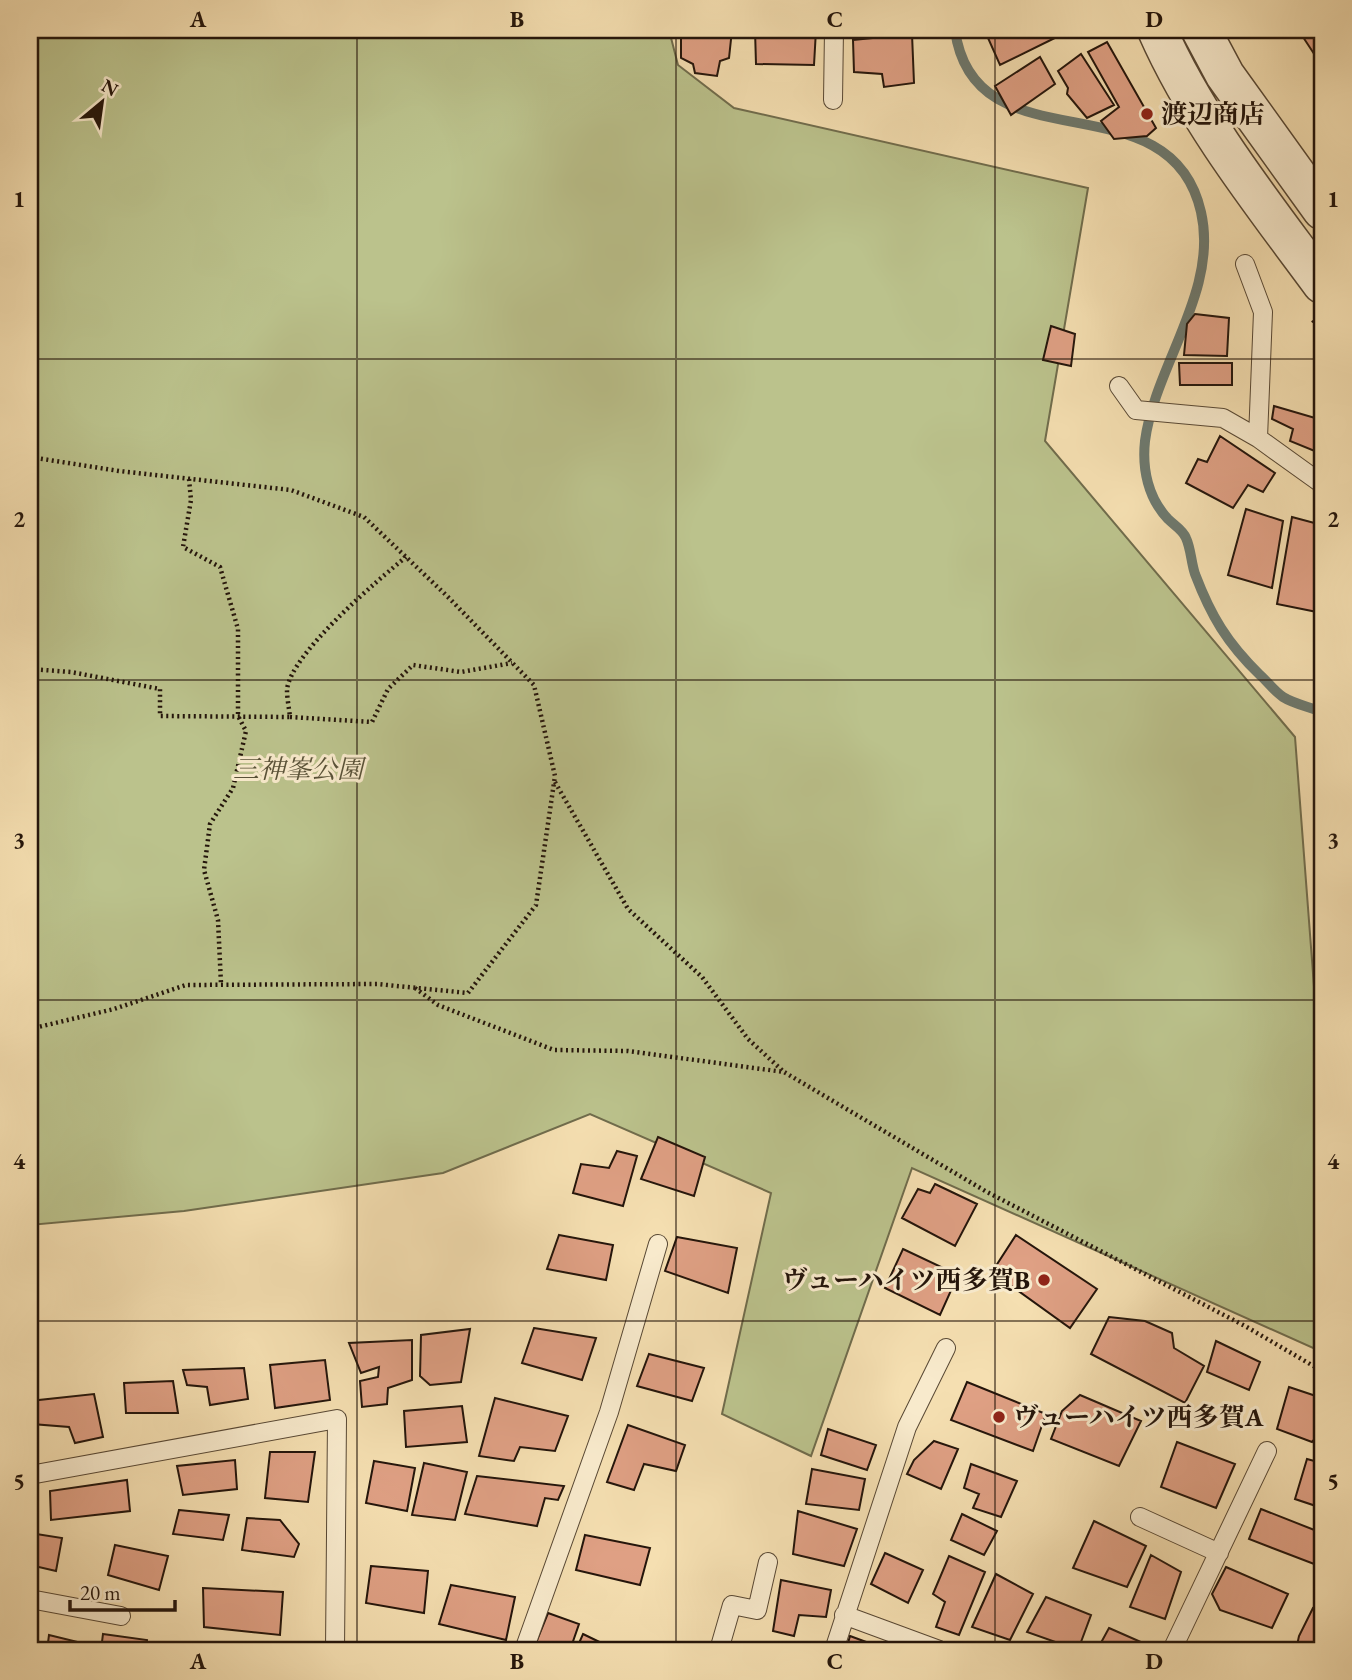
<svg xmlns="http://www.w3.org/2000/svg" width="1352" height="1680" font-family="'EB Garamond','Noto Serif JP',serif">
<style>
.green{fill:#bbc28c;stroke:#706c4c;stroke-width:2}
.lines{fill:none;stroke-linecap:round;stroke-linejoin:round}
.stream{stroke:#6d796f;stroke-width:10}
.building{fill:#dfa084;stroke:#24150b;stroke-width:2}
.service-casing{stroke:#584834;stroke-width:20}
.tertiary-casing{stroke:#584834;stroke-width:41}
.path{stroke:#24150b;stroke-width:4.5;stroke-dasharray:2 3.5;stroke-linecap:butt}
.service{stroke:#f8eacc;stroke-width:18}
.tertiary{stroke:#f8eacc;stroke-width:38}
.grid{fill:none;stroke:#24150b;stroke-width:2;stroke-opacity:0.55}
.poi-dot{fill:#8f2418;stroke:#f8eacc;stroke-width:2.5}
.labels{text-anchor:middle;stroke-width:6;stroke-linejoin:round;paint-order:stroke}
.poi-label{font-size:26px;font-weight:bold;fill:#24150b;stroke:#f8eacc;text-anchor:start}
.park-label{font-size:26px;font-style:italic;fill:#595238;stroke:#f8eacc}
.neatline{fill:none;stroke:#24150b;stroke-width:2.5}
.grid-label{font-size:23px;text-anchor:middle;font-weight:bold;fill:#24150b}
</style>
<rect width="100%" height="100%" fill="#f5dfb1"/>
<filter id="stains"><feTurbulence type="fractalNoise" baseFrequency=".00286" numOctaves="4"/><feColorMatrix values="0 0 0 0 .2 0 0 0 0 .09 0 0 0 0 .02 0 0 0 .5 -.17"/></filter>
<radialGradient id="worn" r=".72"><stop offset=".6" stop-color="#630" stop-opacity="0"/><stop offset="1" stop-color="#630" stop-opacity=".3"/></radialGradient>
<path class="green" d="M30 30H669L678 65 734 108 1088 188 1045 441 1295 737 1317 1026 1322 1029V1352L912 1168 811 1456 722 1414 771 1193 590 1114 443 1173 184 1211 30 1225Z"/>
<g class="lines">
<path class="stream" d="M955 30C974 171 1170 74 1201 212 1219 291 1155 365 1145 441 1142 469 1148 498 1168 519 1174 525 1183 530 1186 538 1191 549 1191 562 1195 574 1211 616 1227 643 1260 675 1267 681 1274 691 1283 697 1294 704 1310 707 1322 712"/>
</g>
<path class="building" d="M681 30H732L729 58 720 61 717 76 695 73 693 64 681 58Z
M755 30H816L814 65 756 64Z
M1004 30H1071L1000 65 988 38Z
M1309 30H1322V66L1301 34Z
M912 34 914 83 884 87 882 74 854 72 853 40Z
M1107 42 1156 128 1147 136 1114 139 1101 121 1119 107 1088 52Z
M1081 54 1114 105 1087 118 1067 94 1068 88 1058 71Z
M1040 57 1055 84 1011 115 995 86Z
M1195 314 1229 318 1227 356 1184 355 1187 324Z
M1051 326 1075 334 1071 366 1043 360Z
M1179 363H1232V385H1180Z
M1274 406 1322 420V454L1290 441 1293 429 1272 419Z
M1220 436 1275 473 1263 492 1248 485 1233 508 1186 483 1198 459 1207 462Z
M1246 509 1283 521 1272 588 1228 575Z
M1292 517 1322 525V579L1317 612 1277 604Z
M658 1137 705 1157 694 1196 641 1179Z
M617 1151 637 1156 623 1206 573 1193 581 1164 609 1168Z
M935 1184 977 1204 955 1246 902 1218 918 1189 930 1193Z
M559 1235 613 1245 606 1280 547 1269Z
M1016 1235 1097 1289 1070 1328 992 1272Z
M677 1237 737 1248 728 1293 665 1271Z
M903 1249 958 1275 940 1315 885 1288Z
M1109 1317 1145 1321 1172 1333 1174 1348 1204 1366 1185 1403 1091 1354Z
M534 1328 596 1338 582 1380 522 1363Z
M470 1329 461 1382 430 1385 420 1376 421 1335Z
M412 1340V1380L388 1388 387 1404 362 1407 360 1381 378 1377 379 1367 361 1373 349 1343Z
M1216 1341 1260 1362 1249 1390 1207 1372Z
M649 1354 704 1368 692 1401 637 1386Z
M325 1360 330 1400 275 1408 270 1365Z
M244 1368 248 1399 210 1405 207 1387 187 1385 183 1370Z
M173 1381 178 1413H126L124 1383Z
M967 1382 1046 1414 1033 1451 951 1420Z
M1289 1387 1322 1398V1437L1318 1435 1312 1442 1277 1429Z
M94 1394 103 1437 75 1443 69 1427 32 1424 30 1401Z
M1080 1395 1141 1421 1119 1466 1051 1439 1062 1411Z
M495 1398 568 1416 555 1451 520 1447 514 1461 479 1456Z
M462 1406 467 1442 406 1447 404 1411Z
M628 1425 685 1445 676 1471 644 1464 634 1490 607 1482Z
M828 1429 876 1445 867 1470 821 1455Z
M934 1441 958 1449 941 1489 907 1474 914 1460Z
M1177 1442 1235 1464 1216 1508 1161 1487Z
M270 1452H315L308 1502 265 1498Z
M1307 1459 1322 1463V1508L1295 1499Z
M235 1460 237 1489 183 1495 177 1466Z
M374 1461 415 1468 407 1511 366 1503Z
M424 1463 467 1472 455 1520 412 1515Z
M971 1464 1017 1481 1001 1517 973 1508 979 1494 964 1488Z
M812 1469 865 1479 859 1510 806 1504Z
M477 1476 564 1486 558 1500 545 1498 537 1526 465 1514Z
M127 1480 130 1511 51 1520 50 1491Z
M1261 1509 1322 1533V1567L1249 1539Z
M179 1510 229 1515 223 1540 173 1534Z
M798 1511 857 1529 844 1566 793 1554Z
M962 1514 997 1531 984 1555 951 1540Z
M247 1518 280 1520 299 1544 294 1557 242 1550Z
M1094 1521 1146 1546 1127 1587 1073 1568Z
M30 1533 62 1538 56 1571 30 1565Z
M585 1535 650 1548 640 1585 576 1570Z
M115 1545 168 1556 159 1590 108 1575Z
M885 1553 923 1570 908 1603 871 1584Z
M1151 1555 1181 1572 1165 1619 1130 1607Z
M949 1556 985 1572 959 1635 936 1627 945 1602 933 1594Z
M371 1566 428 1571 424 1613 366 1603Z
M1226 1567 1288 1594 1272 1628 1220 1610 1212 1594Z
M996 1574 1033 1594 1010 1640 972 1627Z
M781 1580 831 1590 826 1617 799 1615 794 1636 773 1631Z
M451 1585 515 1597 506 1640 439 1624Z
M203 1588 283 1592 280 1635 204 1627Z
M1046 1597 1091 1615 1078 1650 1027 1632Z
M1313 1608 1322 1610V1650H1296L1299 1636Z
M548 1613 579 1624 570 1650H533Z
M30 1628 37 1630 33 1650H30Z
M1109 1628 1150 1646 1148 1650H1097Z
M103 1634 147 1640 146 1650H101Z
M583 1634 616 1650H576Z
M49 1635 94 1646V1650H47Z
M850 1636 888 1650H846Z"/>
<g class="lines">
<defs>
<path id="service" d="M833 100 834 30
M1245 264 1263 312 1258 438 1322 484
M1119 386 1136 410 1223 418 1258 438
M30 1475 337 1419 335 1650
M1140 1517 1219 1553
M30 1599 121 1616
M844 1615 939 1650
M524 1650 609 1412 658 1244
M719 1650 732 1605 757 1610 768 1562
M834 1650 907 1427 946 1348
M1172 1650 1267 1451"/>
<path id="tertiary" d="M1157 30C1197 121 1263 204 1322 284
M1201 30 1225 75 1322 210"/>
</defs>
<use href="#service" class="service-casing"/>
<use href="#tertiary" class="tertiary-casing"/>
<path class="path" d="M1313 320 1322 334
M30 457 119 471 291 490 364 517 447 596 534 685 555 776 536 905 468 993 377 984 186 985 114 1009 30 1029
M189 479 191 500 183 547 220 567 238 629V716L246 731 233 788 210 824 204 870 218 920 221 984
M30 669 71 672 160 689V716L290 717C289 708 287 698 287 690 290 654 378 580 406 557
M290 717 372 722 388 689 413 665 461 672 512 663
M555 782 628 909 702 977 748 1039 784 1072
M415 988 438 1005 554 1050 628 1051 784 1072 987 1192 1245 1326 1322 1371"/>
<use href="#service" class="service"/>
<use href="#tertiary" class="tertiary"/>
</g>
<path class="grid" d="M357 30V1650M676 30V1650M995 30V1650M30 359H1322M30 680H1322M30 1000H1322M30 1321H1322"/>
<g class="poi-dot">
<circle cx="1147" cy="114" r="7"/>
<circle cx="1044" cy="1280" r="7"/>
<circle cx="999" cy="1417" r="7"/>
</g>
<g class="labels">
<g class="poi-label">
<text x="1161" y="123">渡辺商店</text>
<text x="1030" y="1289" text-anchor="end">ヴューハイツ西多賀B</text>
<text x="1013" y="1426">ヴューハイツ西多賀A</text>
</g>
<g class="park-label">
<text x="298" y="778">三神峯公園</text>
</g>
</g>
<rect width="1352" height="1680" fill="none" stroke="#f5dfb1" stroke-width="77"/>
<g transform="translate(102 102) rotate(29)" stroke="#f8eacc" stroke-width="5" paint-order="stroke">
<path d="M0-5L12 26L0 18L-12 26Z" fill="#24150b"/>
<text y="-10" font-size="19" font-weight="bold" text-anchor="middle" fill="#24150b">N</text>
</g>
<path d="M70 1600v10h105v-10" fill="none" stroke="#24150b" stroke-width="3.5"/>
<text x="80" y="1600" font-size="21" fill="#24150b" stroke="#f8eacc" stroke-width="5" paint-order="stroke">20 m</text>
<rect x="38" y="38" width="1276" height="1604" class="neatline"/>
<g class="grid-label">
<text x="198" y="27">A</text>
<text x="517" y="27">B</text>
<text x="835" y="27">C</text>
<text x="1154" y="27">D</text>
<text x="19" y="207">1</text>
<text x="1333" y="207">1</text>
<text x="19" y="527">2</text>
<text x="1333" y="527">2</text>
<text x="19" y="848">3</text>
<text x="1333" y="848">3</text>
<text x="19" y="1169">4</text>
<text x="1333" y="1169">4</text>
<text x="19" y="1489">5</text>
<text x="1333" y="1489">5</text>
<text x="198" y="1669">A</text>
<text x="517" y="1669">B</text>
<text x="835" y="1669">C</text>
<text x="1154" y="1669">D</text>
</g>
<rect width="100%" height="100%" filter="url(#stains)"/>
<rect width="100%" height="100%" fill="url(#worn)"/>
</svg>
